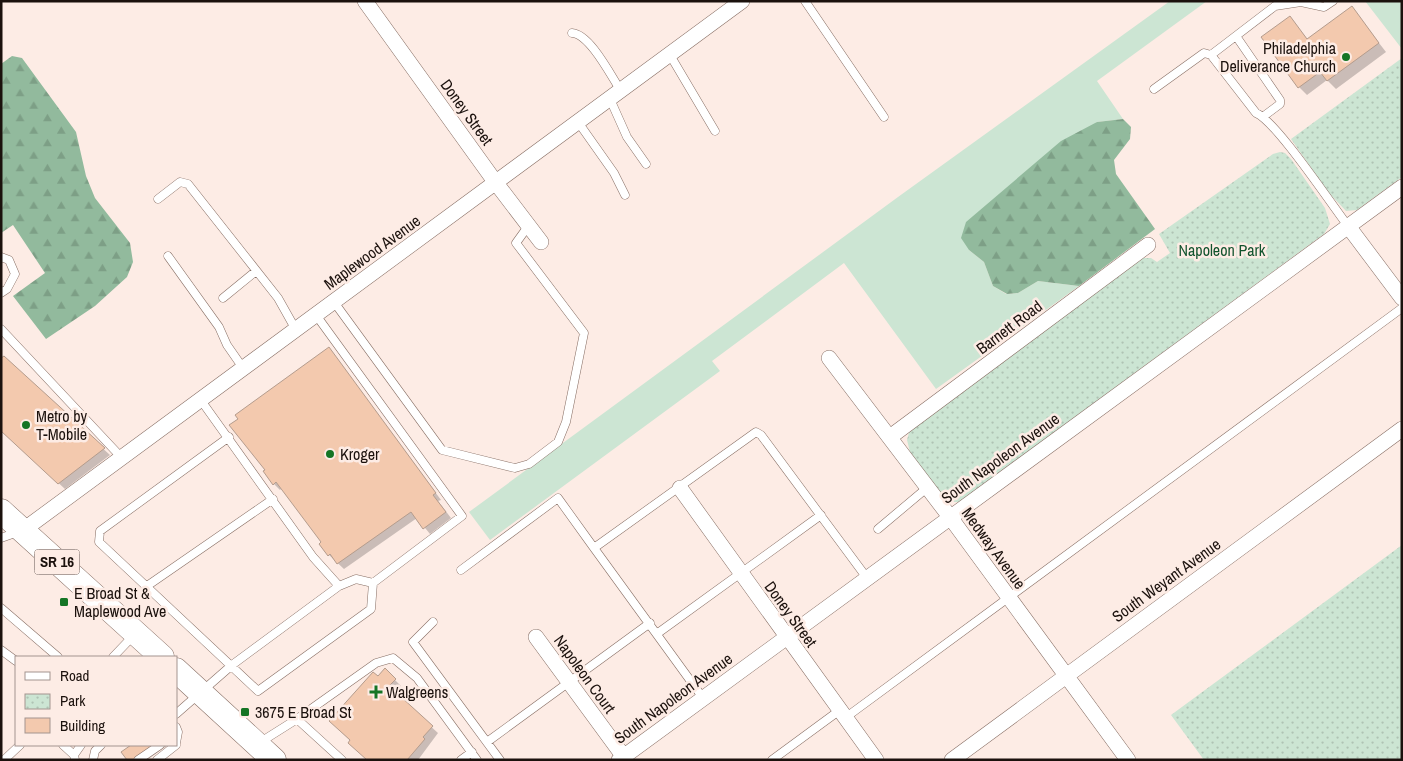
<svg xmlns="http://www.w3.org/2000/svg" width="1403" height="761" font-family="'Archivo Narrow',sans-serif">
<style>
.grass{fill:#cce5d3}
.forest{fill:url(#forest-firs)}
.park{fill:url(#park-dots)}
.shadow{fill:#0003}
.building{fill:#f3c9ae;stroke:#b49c8d}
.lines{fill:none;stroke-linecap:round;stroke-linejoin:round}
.lane-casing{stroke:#876e64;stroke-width:9}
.street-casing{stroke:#876e64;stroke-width:16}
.primary-casing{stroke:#876e64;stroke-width:25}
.lane{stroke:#fff;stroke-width:8}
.street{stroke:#fff;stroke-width:15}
.primary{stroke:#fff;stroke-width:24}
.poi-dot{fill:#157525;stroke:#fdece5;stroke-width:2}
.labels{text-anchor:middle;stroke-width:5;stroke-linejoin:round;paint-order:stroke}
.shield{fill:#fdece5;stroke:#5f534e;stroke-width:1}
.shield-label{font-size:15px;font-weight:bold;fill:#1b110d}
.poi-label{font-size:16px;fill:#1b110d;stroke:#fdece5;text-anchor:start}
.street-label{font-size:16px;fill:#1b110d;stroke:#fdece5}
.park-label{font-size:16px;fill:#12532e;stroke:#fdece5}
</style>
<defs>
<pattern id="forest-firs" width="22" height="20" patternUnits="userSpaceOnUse" patternTransform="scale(1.25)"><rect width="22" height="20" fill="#92ba9d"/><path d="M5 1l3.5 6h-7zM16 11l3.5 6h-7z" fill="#7d9f86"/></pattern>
<pattern id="park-dots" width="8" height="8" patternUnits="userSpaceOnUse" patternTransform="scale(1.25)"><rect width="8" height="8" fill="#cce5d3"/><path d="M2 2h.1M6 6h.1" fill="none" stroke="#afc3b4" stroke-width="1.8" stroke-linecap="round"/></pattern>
</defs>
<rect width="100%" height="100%" fill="#fdece5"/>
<path class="grass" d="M1170 1H1207L1097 81 1123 119 1097 122 969 250 984 262 993 286 1006 294 1018 293 1038 281 1079 286 936 389 844 263 712 361 720 371 490 540 469 512 898 197Z
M1365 1H1402V49Z"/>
<path class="forest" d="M12 56 22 58 76 132 86 176 95 198 130 243 133 262 127 277 95 306 46 339 13 296 45 273 13 225 1 233V64Z
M1123 119 1131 127 1130 139 1114 160 1116 174 1155 229 1079 286 1038 281 1018 293 1007 294 993 286 984 262 969 250 961 238 966 222 1061 141 1097 122Z"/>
<path class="park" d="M1402 58V177L1357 210 1346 211 1328 192 1291 139Z
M1280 152 1285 153 1291 159 1325 208 1330 224 1324 234 959 502H947L910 452 907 440 910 429 1143 258H1151L1157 262 1170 253 1159 234 1273 154Z
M1402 545V760H1204L1171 715Z"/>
<path class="shadow" d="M1352 8 1386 52 1336 89 1327 80 1307 95 1299 87 1290 18 1308 40Z
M329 349 441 500 438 501 451 518 430 534 417 518 344 569 329 555 323 542 282 488 280 490 274 484Z
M1 356 110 455 65 489 1 430Z
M378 678 395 680 401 686 394 693 438 733 418 760H369L331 721Z
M133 745H168L147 760H129L123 752Z"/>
<path class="building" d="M1352 6 1379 43 1327 81 1320 72 1298 88 1261 37 1290 16 1307 39Z
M329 347 436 493 433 495 446 512 423 529 411 512 337 564 330 554 328 556 319 544 321 542 276 482 273 485 263 471 265 470 229 425 238 419 235 415Z
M4 356 105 448 58 484 1 431V358Z
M385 668 396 679 389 686 433 726 423 737 425 739 407 760H367L348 743 350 740 329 721 373 672 378 676Z
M131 745H154L133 760H127L121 752Z"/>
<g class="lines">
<defs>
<path id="lane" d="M805 1 884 117
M572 33C590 34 611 76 621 91
M1236 36 1280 100V104L1264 116
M670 55 715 131
M1211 55 1275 6 1301 2 1324 7 1333 1
M1154 89 1204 53 1211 55 1256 113C1276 121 1331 204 1348 226
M610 99 627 137 646 164
M578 122 614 173 625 195
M158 199 180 182 188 184 278 298 296 330
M168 256 219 327 227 345 243 368
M1 257 9 260 15 274 7 289 1 293
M223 298 256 271
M334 302 442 450 515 468 529 464 558 442 566 422 584 333 516 243 529 225
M316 315 462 516 373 583 356 579 339 586
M1 329 121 457
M229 437 100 531 99 542 258 691 371 609 373 583
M878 529 928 487
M1 538 18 532
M461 570 558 498 594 548
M147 586 273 499
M1 608 58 657
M433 622 413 642 500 760
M658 633 821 515
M1 650 16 661
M113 657 134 635
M703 698 594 548 756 432 761 435 867 578
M176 714 232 665 339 586 313 557 200 399
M845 718 1402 308
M297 719 376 663 393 658 417 678 477 760
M176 727 178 732 176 743
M487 742 650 623
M259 743 297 719 342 760
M63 745 74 755
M4 760 20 745
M75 760 74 755 81 745
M93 760 95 751 101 745
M138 760 160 745
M157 760 176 745
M461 760 472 752
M772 760 840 710"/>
<path id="street" d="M365 1 496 183 541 242
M1348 226 1402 298
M829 358 950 517 1128 760
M890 437 1148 245
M680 488 876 760
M22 531 742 1
M536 637 624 757
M619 760 1402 187
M952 760 1402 429"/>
<path id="primary" d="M1 511 162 657
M176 670 274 760"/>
</defs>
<use href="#lane" class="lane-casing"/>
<use href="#street" class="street-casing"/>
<use href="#primary" class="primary-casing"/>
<use href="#lane" class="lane"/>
<use href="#street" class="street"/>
<use href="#primary" class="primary"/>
</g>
<g class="poi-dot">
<circle cx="1346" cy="57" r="5"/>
<circle cx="26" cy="425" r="5"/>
<circle cx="330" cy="454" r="5"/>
<rect x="59" y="597" width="10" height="10" rx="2.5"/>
<path d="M373.5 684.5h5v5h5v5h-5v5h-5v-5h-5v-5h5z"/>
<rect x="240" y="707" width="10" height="10" rx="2.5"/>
</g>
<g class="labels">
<rect class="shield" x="34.5" y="549.5" width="45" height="25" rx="4"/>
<g class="shield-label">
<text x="57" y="567">SR 16</text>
</g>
<g class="poi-label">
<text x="1336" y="54" text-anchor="end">Philadelphia<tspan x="1336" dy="18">Deliverance Church</tspan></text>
<text x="36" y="422">Metro by<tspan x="36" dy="18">T-Mobile</tspan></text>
<text x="340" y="460">Kroger</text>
<text x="74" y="599">E Broad St &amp;<tspan x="74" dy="18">Maplewood Ave</tspan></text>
<text x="386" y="698">Walgreens</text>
<text x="255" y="718">3675 E Broad St</text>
</g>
<g class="street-label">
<text transform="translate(467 112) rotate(54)" y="6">Doney Street</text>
<text transform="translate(372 252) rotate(-36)" y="6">Maplewood Avenue</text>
<text transform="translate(1009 327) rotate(-37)" y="6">Barnett Road</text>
<text transform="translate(1000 458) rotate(-36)" y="6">South Napoleon Avenue</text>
<text transform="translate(994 548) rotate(54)" y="6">Medway Avenue</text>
<text transform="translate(1166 580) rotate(-36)" y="6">South Weyant Avenue</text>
<text transform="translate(791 614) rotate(54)" y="6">Doney Street</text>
<text transform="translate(585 674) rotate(54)" y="6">Napoleon Court</text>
<text transform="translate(673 698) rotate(-36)" y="6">South Napoleon Avenue</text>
</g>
<g class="park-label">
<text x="1222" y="256">Napoleon Park</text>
</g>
</g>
<rect width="1403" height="761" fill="none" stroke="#1b110d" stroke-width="5"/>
<rect x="15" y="656" width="162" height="90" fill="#fdece5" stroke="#a3948f"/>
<rect x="25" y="672" width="25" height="8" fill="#ffffff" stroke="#a3948f"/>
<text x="60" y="681" font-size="15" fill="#1b110d">Road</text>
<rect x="25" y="694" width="25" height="15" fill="url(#park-dots)" stroke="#a3948f"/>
<text x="60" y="706" font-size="15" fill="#1b110d">Park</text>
<rect x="25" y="718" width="25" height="15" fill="#f3c9ae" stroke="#a3948f"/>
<text x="60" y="731" font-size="15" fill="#1b110d">Building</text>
</svg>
